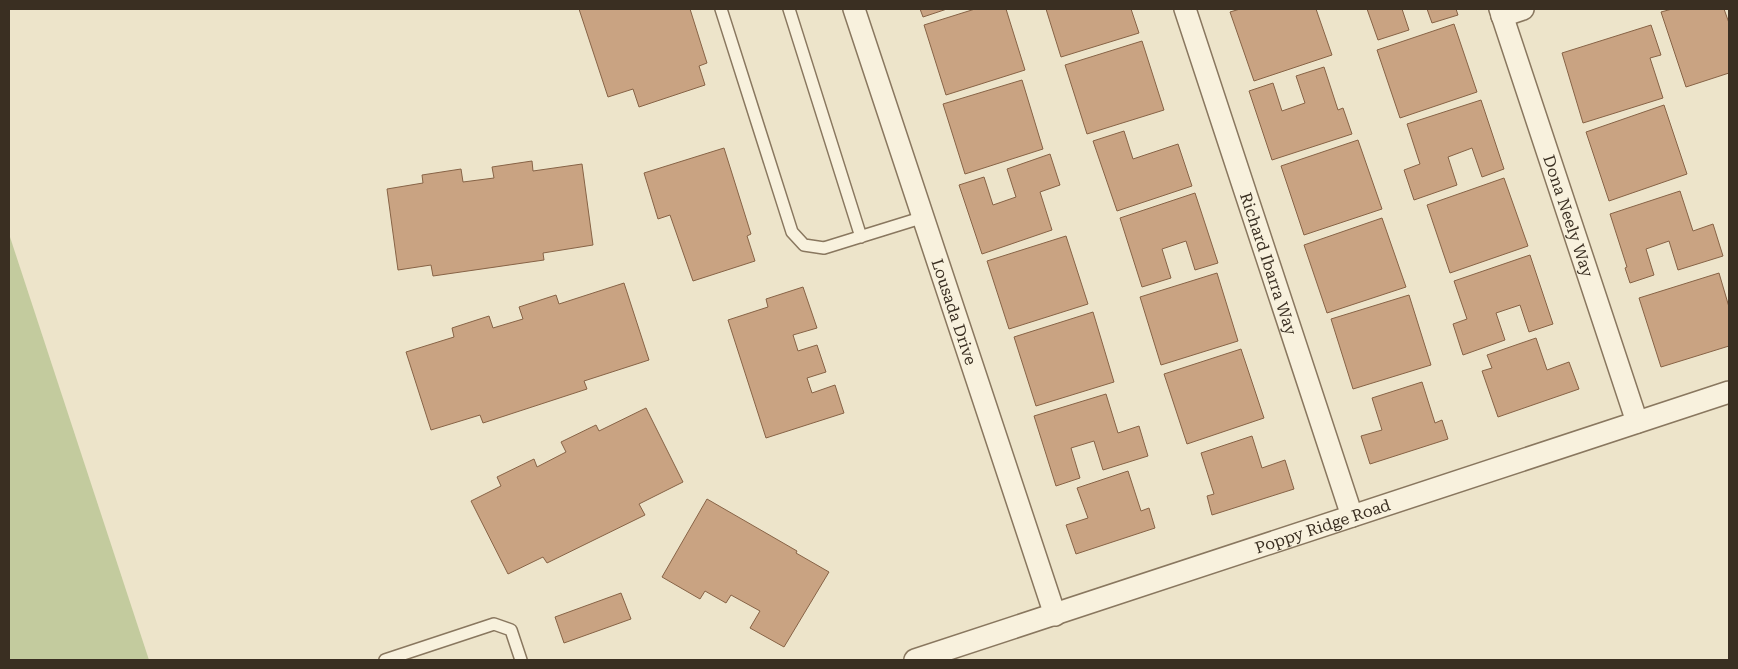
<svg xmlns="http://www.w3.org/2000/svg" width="1738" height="669" font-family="'Roboto Serif',serif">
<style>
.green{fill:#c3cb9e}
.building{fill:#c9a382;stroke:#876346}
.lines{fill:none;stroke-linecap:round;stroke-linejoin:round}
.service-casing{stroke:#89775f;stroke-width:14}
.minor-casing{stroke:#89775f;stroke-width:24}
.service{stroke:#f8f1dd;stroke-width:11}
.minor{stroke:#f8f1dd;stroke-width:21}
.labels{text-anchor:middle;stroke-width:5;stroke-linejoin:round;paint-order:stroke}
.street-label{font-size:16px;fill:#3a2f22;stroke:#f4eed9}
</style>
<rect width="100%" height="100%" fill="#ede4ca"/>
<path class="green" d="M9 234 149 660H9Z"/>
<path class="building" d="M579 9H690L707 63 699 66 705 85 639 107 633 89 608 97Z
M920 9H947L923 17Z
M975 9H1006L1025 70 946 95 924 25Z
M1046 9H1131L1139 33 1061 57Z
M1240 9H1316L1332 55 1254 81 1230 12Z
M1367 9H1402L1409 30 1378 40Z
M1427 9H1456L1458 15 1432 23Z
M1672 9H1724L1729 23V73L1686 87 1661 12Z
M1454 24 1477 92 1400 118 1377 50Z
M1651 25 1661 55 1650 58 1663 98 1583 123 1562 53Z
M1142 41 1164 110 1087 134 1065 65Z
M1324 67 1338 110 1343 108 1352 134 1272 160 1249 91 1273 83 1282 111 1305 103 1296 76Z
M1022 80 1043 149 965 174 943 104Z
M1481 100 1504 169 1482 177 1472 148 1448 157 1457 185 1414 200 1404 170 1420 164 1407 124Z
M1664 105 1687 174 1609 201 1586 132Z
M1124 131 1133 159 1178 144 1192 186 1117 211 1093 141Z
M1358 140 1382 209 1304 235 1281 166Z
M724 148 751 234 747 236 755 261 693 281 670 215 658 219 644 173Z
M1050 154 1060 185 1040 192 1052 230 982 254 959 185 984 177 993 205 1016 197 1007 169Z
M532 161 533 171 582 164 593 245 543 253 544 260 433 276 431 265 398 270 387 189 423 183 422 175 461 169 463 182 494 178 492 167Z
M1504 178 1528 246 1450 273 1427 205Z
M1680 191 1693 231 1713 224 1723 256 1678 270 1669 241 1646 249 1654 275 1630 283 1625 268 1627 267 1610 214Z
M1195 193 1218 263 1195 270 1186 241 1162 249 1171 278 1142 287 1120 218Z
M1382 218 1406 287 1327 313 1304 245Z
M1066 236 1088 304 1009 329 987 261Z
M1530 255 1553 324 1529 332 1520 305 1496 313 1505 340 1463 355 1453 324 1467 319 1454 281Z
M1217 273 1238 341 1161 365 1140 297Z
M1719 273 1729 307V346L1661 367 1639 298Z
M624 283 649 360 584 381 587 389 483 423 480 415 431 430 406 352 454 337 452 328 489 316 493 328 523 319 519 307 556 295 559 304Z
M803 287 817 328 793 335 798 351 817 345 826 372 807 378 812 393 835 385 844 413 766 438 728 320 768 307 766 299Z
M1409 295 1431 365 1353 389 1331 319Z
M1093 312 1114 382 1036 406 1014 337Z
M1536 338 1547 370 1569 362 1579 389 1498 417 1482 371 1492 368 1487 355Z
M1241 349 1264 418 1187 444 1164 374Z
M1422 382 1435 423 1442 420 1448 439 1370 464 1361 436 1382 430 1372 398Z
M1106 394 1118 433 1139 426 1148 456 1103 470 1094 441 1071 448 1080 478 1056 486 1034 416Z
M646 408 683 482 639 504 645 515 547 563 543 557 508 574 471 501 501 486 497 477 534 459 537 467 566 452 561 442 596 425 599 431Z
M1252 436 1262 468 1285 460 1294 489 1212 515 1207 496 1214 494 1201 453Z
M1128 471 1141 511 1149 508 1155 528 1076 554 1066 525 1088 518 1077 488Z
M707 499 797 551 796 553 829 572 784 647 750 628 760 611 731 595 726 603 705 591 700 599 662 577Z
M621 593 631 619 564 643 555 617Z"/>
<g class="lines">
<defs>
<path id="service" d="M721 9 792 232 804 245 824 248 924 217
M789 9 861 237
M385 660 494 624 511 630 521 660"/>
<g id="minor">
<path id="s1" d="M854 9 1055 615"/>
<path id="s2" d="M1185 9 1352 516"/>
<path id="s3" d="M1500 9 1637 422"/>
<path d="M1502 16 1523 9"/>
<path id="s4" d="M915 660 1729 392"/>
</g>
</defs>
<use href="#service" class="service-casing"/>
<use href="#minor" class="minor-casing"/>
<use href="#service" class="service"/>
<use href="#minor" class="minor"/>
</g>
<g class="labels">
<g class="street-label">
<text dy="6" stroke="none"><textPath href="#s3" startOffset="218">Dona Neely Way</textPath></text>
<text dy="6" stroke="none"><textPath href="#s2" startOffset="268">Richard Ibarra Way</textPath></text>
<text dy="6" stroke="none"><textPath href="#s1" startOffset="319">Lousada Drive</textPath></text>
<text dy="6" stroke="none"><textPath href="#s4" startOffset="429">Poppy Ridge Road</textPath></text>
</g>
</g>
<rect width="1738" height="669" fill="none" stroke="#3a2f22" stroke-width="20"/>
</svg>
